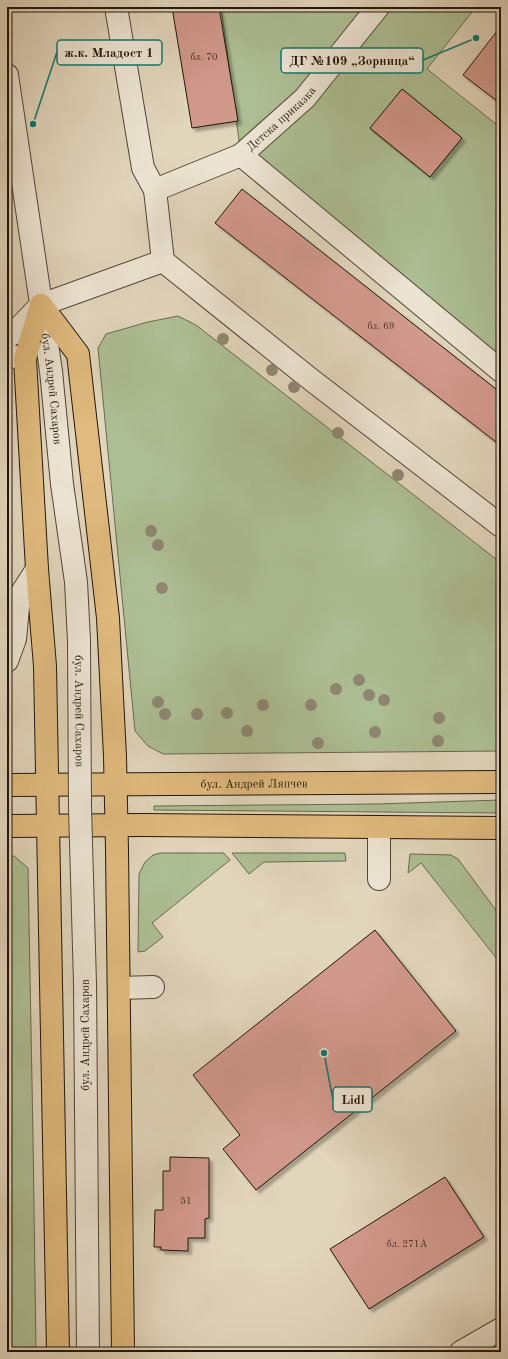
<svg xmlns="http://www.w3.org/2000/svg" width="508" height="1359" font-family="'Old Standard TT',serif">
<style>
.green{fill:#adbe94;stroke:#666a4f;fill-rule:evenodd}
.building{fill:#d1988c;stroke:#20160a;filter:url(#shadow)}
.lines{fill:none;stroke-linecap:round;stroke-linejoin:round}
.minor-casing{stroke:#504636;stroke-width:24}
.major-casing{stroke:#20160a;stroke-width:24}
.minor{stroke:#ece4d3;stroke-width:22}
.major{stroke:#e0ba7e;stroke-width:22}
.minor-bridge-casing{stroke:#504636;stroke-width:24;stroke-linecap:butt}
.minor-bridge{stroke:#ece4d3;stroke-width:22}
.tree{fill:#8e8771}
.labels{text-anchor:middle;stroke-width:4;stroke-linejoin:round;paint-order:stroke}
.number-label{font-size:10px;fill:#4c362a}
.street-label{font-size:12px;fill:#20160a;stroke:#ece4d3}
.leader{fill:none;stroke:#0f766e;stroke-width:1.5}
.callout-dot{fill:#0f766e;stroke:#ece4d3;stroke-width:1.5}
.callout{fill:#ece4d3;stroke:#0f766e;stroke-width:1.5}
.callout-label{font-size:13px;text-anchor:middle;font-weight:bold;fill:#20160a}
</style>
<defs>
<filter id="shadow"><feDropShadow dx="3.5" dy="3.5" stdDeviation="1" flood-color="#0004"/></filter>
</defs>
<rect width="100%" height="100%" fill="#e1d5bc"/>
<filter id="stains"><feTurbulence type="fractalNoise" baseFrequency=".005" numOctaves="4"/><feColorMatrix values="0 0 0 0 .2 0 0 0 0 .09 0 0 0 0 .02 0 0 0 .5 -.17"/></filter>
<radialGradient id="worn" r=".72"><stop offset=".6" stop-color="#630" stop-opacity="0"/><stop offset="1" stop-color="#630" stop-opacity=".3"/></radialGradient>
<path class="green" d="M221 7H476L427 69 501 128V371L241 155ZM402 89 462 138 430 177 370 129Z
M178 316 196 325 501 563V751L163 754 148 746 135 731 98 348 106 334 148 322Z
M501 800V813L154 810V806L377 804Z
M160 853H224L230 860 152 923 163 937 145 951 138 952 139 874 145 862 153 855Z
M232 853H345L346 861 264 862 249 874Z
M410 854 451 855 458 859 501 917V964L421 863 408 873Z
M7 856H14L28 868 33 1136 36 1352H7Z"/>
<path class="building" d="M172 7H219L238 121 192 128Z
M501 26V104L463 75Z
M402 89 462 138 430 177 370 128Z
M242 189 501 393V446L215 223Z
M375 930 456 1031 256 1190 223 1149 240 1135 193 1075Z
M170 1157 209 1158V1218L205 1219V1238H188V1251L161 1250V1247H154L155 1210H163V1171H170Z
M445 1177 484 1237 369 1309 330 1249Z"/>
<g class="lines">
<defs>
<g id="minor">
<path d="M116 7 143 168 155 190 163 261 309 378 501 526"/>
<path id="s1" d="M7 75 51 371 62 484 76 582 79 641"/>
<path d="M241 155 501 371"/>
<path id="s2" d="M155 190 241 155 305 98 378 7"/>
<path d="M7 337 13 334 41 305 163 261"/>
<path d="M7 355 25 359"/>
<path d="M7 661 15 639 19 597 37 569"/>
<path d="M379 879V827"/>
<path d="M85 984 88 1352"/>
<path d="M120 988 153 987"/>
<path d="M461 1352 501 1329"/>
</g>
<g id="major">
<path d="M41 305 78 354 108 618 115 756 117 850 123 1352"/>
<path d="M41 305 25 359 37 569 45 666 58 1352"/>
<path id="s3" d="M7 785 501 782"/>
<path d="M7 826 142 825 501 828"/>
</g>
</defs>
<use href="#minor" class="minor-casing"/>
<use href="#major" class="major-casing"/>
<use href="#minor" class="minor"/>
<use href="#major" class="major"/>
<defs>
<g id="minor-bridge">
<path id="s4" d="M79 641 80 807 85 984"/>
</g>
</defs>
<use href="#minor-bridge" class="minor-bridge-casing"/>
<use href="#minor-bridge" class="minor-bridge"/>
</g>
<g class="tree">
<circle cx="223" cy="339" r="6"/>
<circle cx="272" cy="370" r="6"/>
<circle cx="294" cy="387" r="6"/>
<circle cx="338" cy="433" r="6"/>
<circle cx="398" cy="475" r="6"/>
<circle cx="151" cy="531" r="6"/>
<circle cx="158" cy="545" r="6"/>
<circle cx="162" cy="588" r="6"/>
<circle cx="359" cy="680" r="6"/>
<circle cx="336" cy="689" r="6"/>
<circle cx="369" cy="695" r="6"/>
<circle cx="384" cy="700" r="6"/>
<circle cx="158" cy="702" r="6"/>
<circle cx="263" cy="705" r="6"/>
<circle cx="311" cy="705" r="6"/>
<circle cx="227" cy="713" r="6"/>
<circle cx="165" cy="714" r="6"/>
<circle cx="197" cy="714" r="6"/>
<circle cx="439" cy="718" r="6"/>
<circle cx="247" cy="731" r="6"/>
<circle cx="375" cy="732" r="6"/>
<circle cx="438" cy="741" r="6"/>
<circle cx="318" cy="743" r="6"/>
</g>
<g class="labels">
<g class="number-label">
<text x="204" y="60">бл. 70</text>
<text x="381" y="329">бл. 69</text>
<text x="186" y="1204">51</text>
<text x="407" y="1247">бл. 271А</text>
</g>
<g class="street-label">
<text dy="4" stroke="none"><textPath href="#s2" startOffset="147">Детска приказка</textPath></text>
<text dy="4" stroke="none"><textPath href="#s1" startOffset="317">бул. Андрей Сахаров</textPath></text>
<text dy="4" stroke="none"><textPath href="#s4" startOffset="70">бул. Андрей Сахаров</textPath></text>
<text dy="4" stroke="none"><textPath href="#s3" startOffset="247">бул. Андрей Ляпчев</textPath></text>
<text transform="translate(85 1035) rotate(-90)" y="4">бул. Андрей Сахаров</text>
</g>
</g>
<path class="leader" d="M33 124L57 52M476 38L423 60M324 1053L333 1100"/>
<g class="callout-dot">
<circle cx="33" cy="124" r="4"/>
<circle cx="476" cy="38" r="4"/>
<circle cx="324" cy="1053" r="4"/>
</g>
<g class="callout">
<rect x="57" y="40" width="105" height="25" rx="4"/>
<rect x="281" y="48" width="142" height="25" rx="4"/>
<rect x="333" y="1087" width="39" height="25" rx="4"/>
</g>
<g class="callout-label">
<text x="109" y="57">ж.к. Младост 1</text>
<text x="352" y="65">ДГ №109 „Зорница“</text>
<text x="353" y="1104">Lidl</text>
</g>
<rect width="508" height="1359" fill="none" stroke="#e1d5bc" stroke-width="24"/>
<rect x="8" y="8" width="492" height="1343" fill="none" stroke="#20160a" stroke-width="2"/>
<rect x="12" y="12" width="484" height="1335" fill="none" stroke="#20160a"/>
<rect width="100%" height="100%" filter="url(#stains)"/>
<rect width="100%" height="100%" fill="url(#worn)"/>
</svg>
